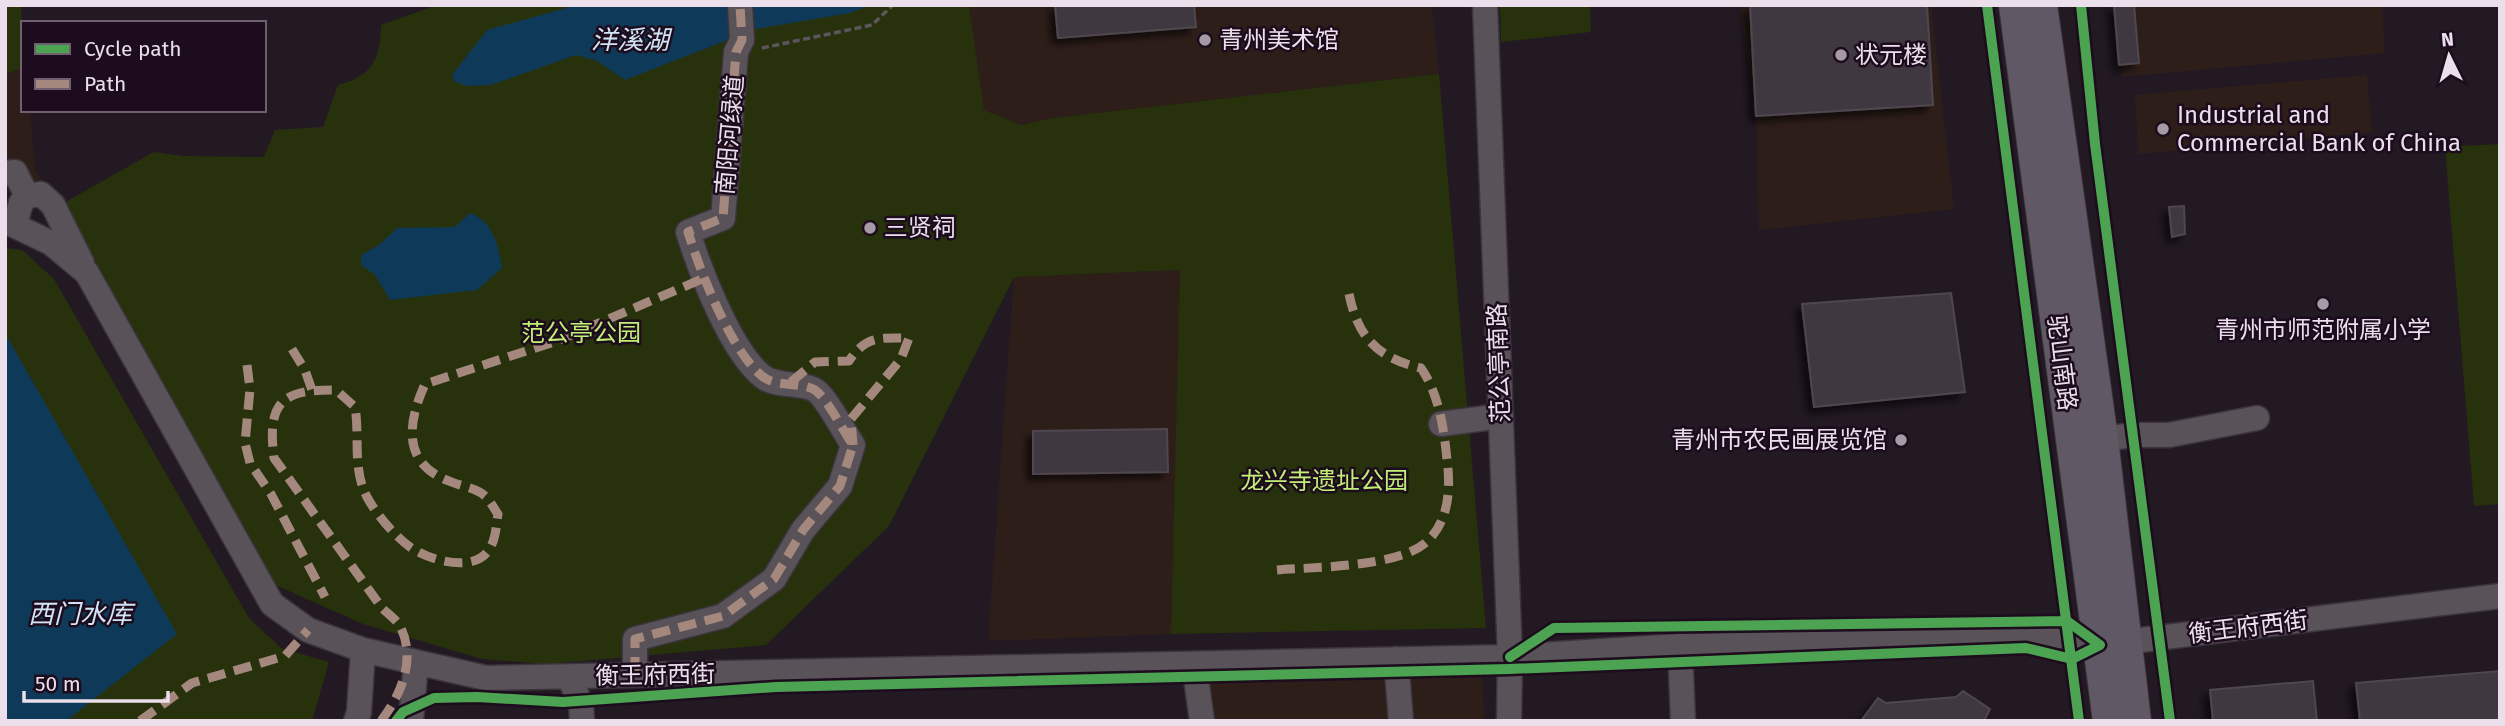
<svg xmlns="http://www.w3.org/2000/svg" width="2505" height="726" font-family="'Fira Sans','Noto Sans SC',sans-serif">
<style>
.commercial{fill:#2e1e19}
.green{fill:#27320d}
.water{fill:#0f3958}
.building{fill:#3f383f;stroke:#4f474f;stroke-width:2;filter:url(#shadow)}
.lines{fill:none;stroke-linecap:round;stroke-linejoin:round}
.minor-casing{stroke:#3c343c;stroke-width:27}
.major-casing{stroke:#3c343c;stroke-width:34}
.path{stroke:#5c555d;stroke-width:3.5;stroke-dasharray:7 3.5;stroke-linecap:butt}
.minor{stroke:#595259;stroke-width:24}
.major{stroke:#615865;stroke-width:32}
.quiet{stroke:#a5887d;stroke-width:9;stroke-dasharray:18 9;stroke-linecap:butt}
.cycleway-casing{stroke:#1c0c1d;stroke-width:15}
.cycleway{stroke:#4ca352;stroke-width:10}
.poi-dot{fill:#a59aa5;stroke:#1c0c1d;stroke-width:2.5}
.labels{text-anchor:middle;stroke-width:5;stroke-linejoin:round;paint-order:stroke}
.poi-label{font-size:24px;fill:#ebdfeb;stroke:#1c0c1d;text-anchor:start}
.street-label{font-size:24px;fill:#ebdfeb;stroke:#1c0c1d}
.park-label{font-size:24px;fill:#c2ee76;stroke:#1c0c1d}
.water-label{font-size:26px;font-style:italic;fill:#d1e5f6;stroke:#1c0c1d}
</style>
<defs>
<filter id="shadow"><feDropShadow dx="-6" dy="6" stdDeviation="3.5" flood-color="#0009"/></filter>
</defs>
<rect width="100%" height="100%" fill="#221923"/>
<path class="commercial" d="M969 5H1432L1439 74 1054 118 1021 125 984 110Z
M1740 5H1931L1954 209 1759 230 1756 116Z
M2114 5H2382L2385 53 2122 77Z
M23 68V110H30L35 170 49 188 5 193V74Z
M2367 75 2372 132 2138 154 2135 95Z
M1181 270 1171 634 988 641 1014 277Z
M1482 675 1485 721H1212L1208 679Z"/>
<path class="green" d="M5 5H21L23 68 5 74Z
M437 5H969L984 110 1021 125 1053 118 1439 74 1486 628 1171 634 1180 270 1014 277 889 526 766 645 547 664 482 659 363 624 273 584 62 204 154 152 183 156 264 157 275 130 323 127 338 85C373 76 380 59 381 25Z
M1500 5H1590L1591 32 1501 42Z
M2500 144V504L2474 506 2445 147Z
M5 248 22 250 54 279 249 618 281 648 329 662 312 721H5Z"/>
<path class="water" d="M577 5H872L850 13 756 29 625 80 597 61 576 55 491 85 467 86 455 82 452 75 487 30Z
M470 213C494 222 498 245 502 268L477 290 390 300 375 275 361 265V255L379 245 397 228 455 227Z
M5 333 177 634 66 721H5Z"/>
<path class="building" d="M1055 5H1194L1196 27 1058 38Z
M1750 5H1927L1933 105 1756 116Z
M2114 5H2134L2139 63 2119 65Z
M2184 206 2185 234 2172 237 2169 207Z
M1951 293 1965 392 1814 407 1802 304Z
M1167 429 1168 472 1033 474V431Z
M2500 671V721H2360L2356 683Z
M2313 681 2317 721H2213L2210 690Z
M1963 691 1990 709 1984 721H1861L1878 698 1886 703 1956 697Z"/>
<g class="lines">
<defs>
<path id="minor" d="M1485 5 1510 657 1509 721
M5 173 15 172 27 196
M5 221 51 243 87 273 272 604 308 630 363 650 486 678 1510 657 1680 646 2070 636 2100 645 2500 596
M15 223 21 203 27 196 41 194 53 205 82 263
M1441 424 1501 416
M2087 441 2133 435H2169L2257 418
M1680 646 1683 721
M1396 659 1401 721
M1194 664 1202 721
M635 675V639L723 616 774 579 803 530 840 486 853 445C843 431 825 394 813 389 797 382 775 387 762 376 731 351 700 271 688 232L723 218 736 52 742 40 740 5
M569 677 581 704 582 721
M356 721 359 712 363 650
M411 721 416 662"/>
<path id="major" d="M2015 5 2109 721
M2041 5 2102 439 2135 721"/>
</defs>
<use href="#minor" class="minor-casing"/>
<use href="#major" class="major-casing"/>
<path class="path" d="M762 48 872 25 893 5"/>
<use href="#minor" class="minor"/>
<use href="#major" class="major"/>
<path class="quiet" d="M292 349 305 370 312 390
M247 365 250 389 245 443 250 463 271 494 325 597
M791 382 815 362 849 361C866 335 881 338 909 338L901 359 851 419 853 445
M1277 570C1315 567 1395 567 1424 544 1449 524 1451 489 1447 460 1444 429 1439 394 1421 368 1378 358 1358 338 1349 294
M635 675V639L723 616 774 579 803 530 840 486 853 445C843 431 825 394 813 389 797 382 775 387 762 376 731 351 700 271 688 232L723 218 736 52 742 40 740 5
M140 721 192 683 285 656 308 630
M381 721C401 695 416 660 401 628 398 621 388 614 382 608L274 458C267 403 281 389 336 390L355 407C360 436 352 469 367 497 376 514 397 539 413 549 432 561 473 572 488 551 496 541 496 526 498 514 494 509 490 500 485 496 477 488 460 486 449 481 401 463 408 422 425 384L557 341 702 279"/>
<defs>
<path id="cycleway" d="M1987 5 2079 721
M2081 5 2095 144 2170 721
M396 721 403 712 434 698 477 697 563 702 776 687 1509 669 2026 648 2072 659 2100 645 2067 621 1554 628 1510 657"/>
</defs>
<use href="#cycleway" class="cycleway-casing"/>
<use href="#cycleway" class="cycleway"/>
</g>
<g class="poi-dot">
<circle cx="1205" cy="40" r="7"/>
<circle cx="1841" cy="55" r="7"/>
<circle cx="2163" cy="129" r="7"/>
<circle cx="870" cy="228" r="7"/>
<circle cx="2323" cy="304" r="7"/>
<circle cx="1901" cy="440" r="7"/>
</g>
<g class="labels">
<g class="poi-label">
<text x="1219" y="48">青州美术馆</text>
<text x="1855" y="63">状元楼</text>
<text x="2177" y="123">Industrial and<tspan x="2177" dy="28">Commercial Bank of China</tspan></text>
<text x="884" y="236">三贤祠</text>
<text x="2323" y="338" text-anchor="middle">青州市师范附属小学</text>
<text x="1887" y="448" text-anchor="end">青州市农民画展览馆</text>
</g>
<g class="street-label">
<text transform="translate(730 135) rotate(-85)" y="8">南阳河绿道</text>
<text transform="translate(1499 363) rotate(-92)" y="8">范公亭南路</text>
<text transform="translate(2062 363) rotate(83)" y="8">驼山南路</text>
<text transform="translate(2248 627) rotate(-7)" y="8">衡王府西街</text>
<text transform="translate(655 675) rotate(-1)" y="8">衡王府西街</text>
</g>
<g class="park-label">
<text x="581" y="341">范公亭公园</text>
<text x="1324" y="489">龙兴寺遗址公园</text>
</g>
<g class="water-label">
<text x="630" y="49">洋溪湖</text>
<text x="80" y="623">西门水库</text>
</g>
</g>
<rect width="2505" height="726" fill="none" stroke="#ebdfeb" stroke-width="14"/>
<rect x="21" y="21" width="245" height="91" fill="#1c0c1d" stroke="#6f606f" stroke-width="2"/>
<rect x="35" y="44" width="35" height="10" fill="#4ca352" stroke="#6f606f" stroke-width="2"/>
<text x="84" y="56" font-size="21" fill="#ebdfeb">Cycle path</text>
<rect x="35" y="79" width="35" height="10" fill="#a5887d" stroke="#6f606f" stroke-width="2"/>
<text x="84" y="91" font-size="21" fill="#ebdfeb">Path</text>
<g transform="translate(2449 56) rotate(355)" stroke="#1c0c1d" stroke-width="5" paint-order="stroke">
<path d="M0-5L12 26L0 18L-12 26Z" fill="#ebdfeb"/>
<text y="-10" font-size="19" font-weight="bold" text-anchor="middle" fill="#ebdfeb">N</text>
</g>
<path d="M24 691v10h144v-10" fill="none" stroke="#ebdfeb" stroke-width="3.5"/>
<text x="35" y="691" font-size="21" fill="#ebdfeb" stroke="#1c0c1d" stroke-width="5" paint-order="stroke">50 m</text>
</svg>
